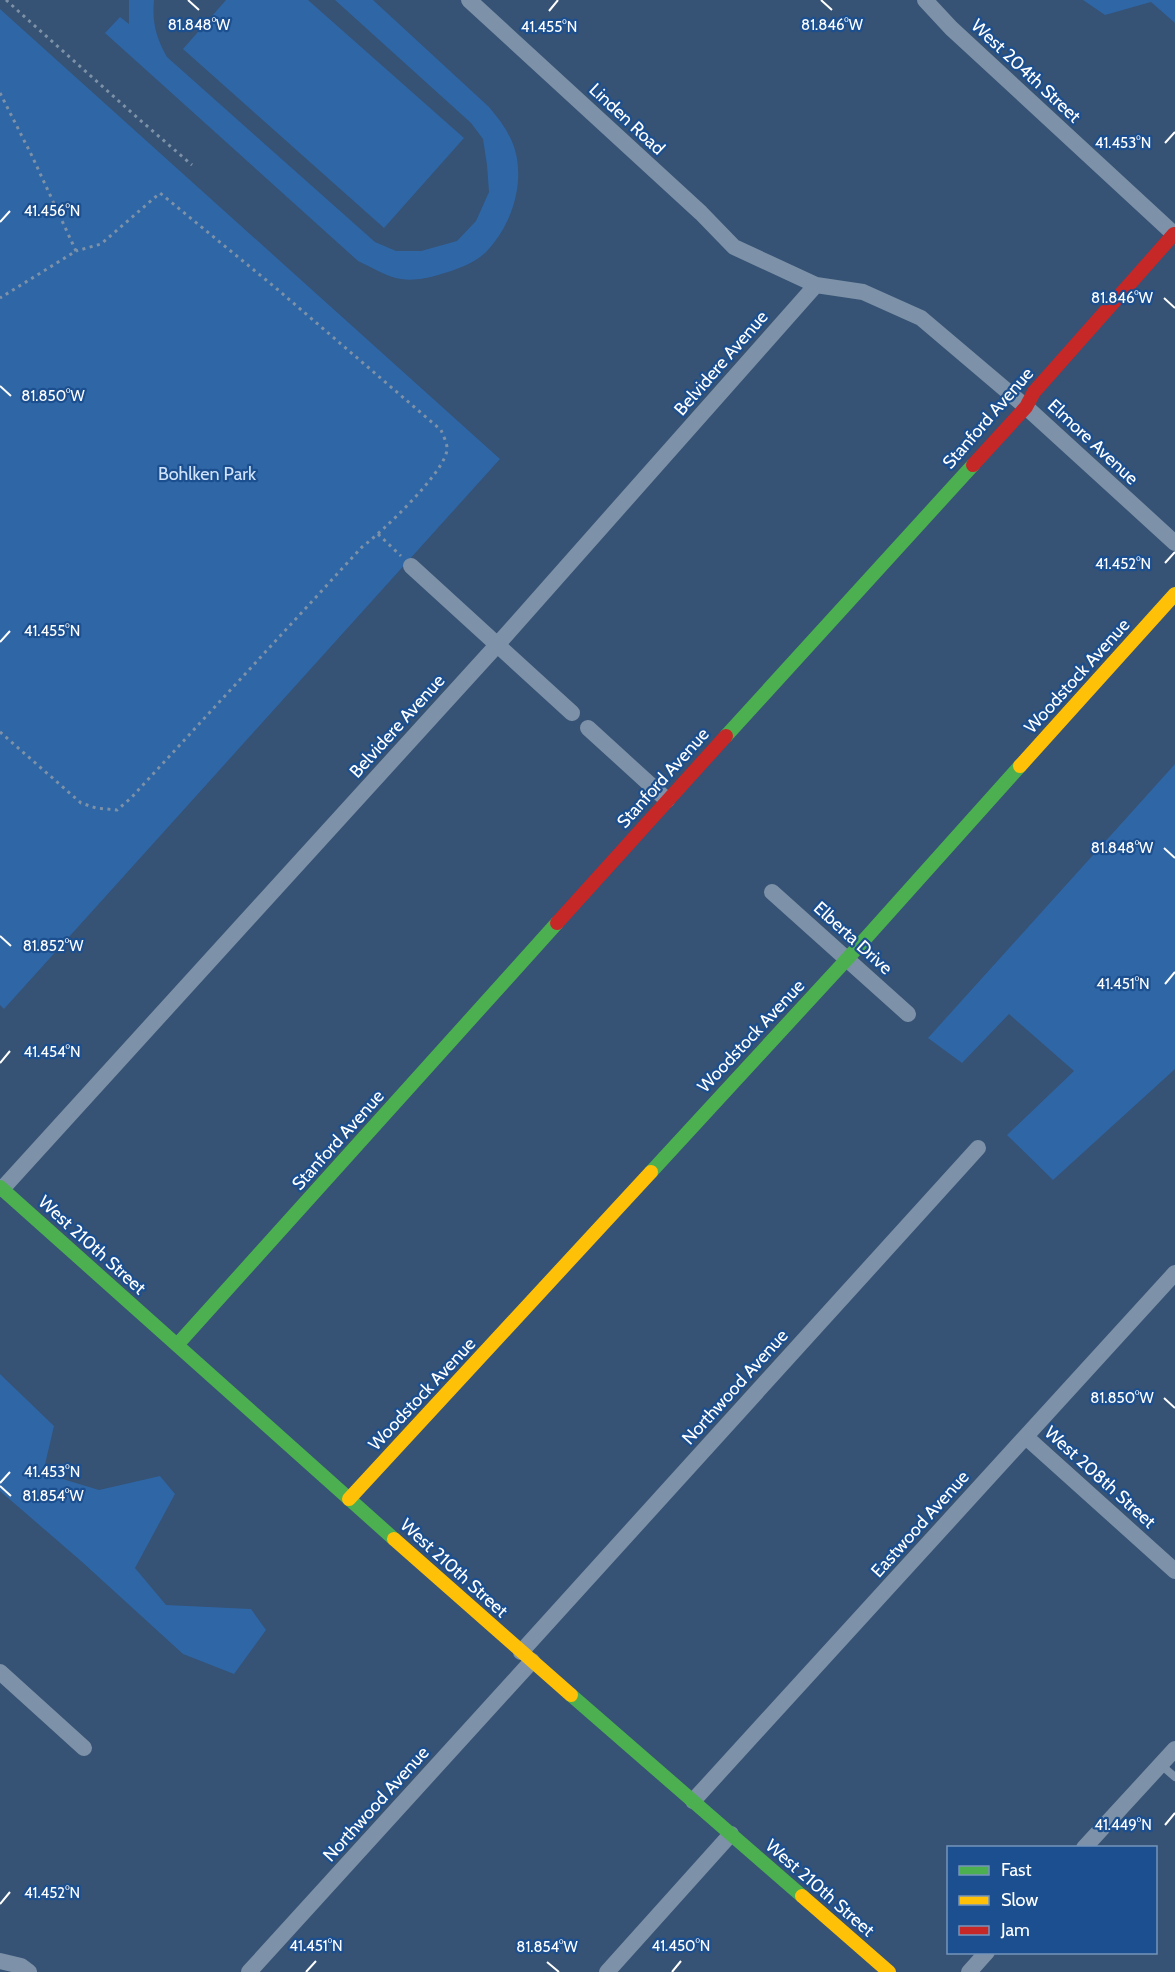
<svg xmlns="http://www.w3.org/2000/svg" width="1175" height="1972" font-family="Cabin,sans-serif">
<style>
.green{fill:#2f66a5}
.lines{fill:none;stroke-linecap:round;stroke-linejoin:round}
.path{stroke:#7d92a8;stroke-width:3;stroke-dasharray:3 4.5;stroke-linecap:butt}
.lane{stroke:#7d92a8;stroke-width:8}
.street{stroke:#7d92a8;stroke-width:16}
.fast{stroke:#4caf50;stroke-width:14}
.slow{stroke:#ffc107;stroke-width:14}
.jam{stroke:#c62828;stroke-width:14}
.ticks{fill:none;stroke:#fff;stroke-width:2}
.labels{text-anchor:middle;stroke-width:4.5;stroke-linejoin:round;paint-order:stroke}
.street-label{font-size:18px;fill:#fff;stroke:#1b4f8f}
.park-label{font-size:18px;fill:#cfe3fa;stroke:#1b4f8f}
.ticks-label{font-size:15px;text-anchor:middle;fill:#fff;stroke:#1b4f8f;stroke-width:4.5;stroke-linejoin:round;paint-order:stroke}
</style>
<rect width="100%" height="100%" fill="#365274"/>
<path class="green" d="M129 0H154C152 23 156 37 167 57L375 242 396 251H421L457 241 476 221 489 192 487 165 483 139 471 123 335 0H373L489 107C500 120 510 133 515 150 525 185 511 226 486 252 475 263 456 270 441 274 429 278 414 281 401 279 387 277 371 267 358 261L105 33 120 17 129 24Z
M226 0H308L464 138 384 228 183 49Z
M1083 0H1175V23L1151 2 1105 15Z
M0 9 500 459 4 1009 0 1005Z
M1175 764V1069L1053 1180 1007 1135 1074 1071 1009 1014 962 1063 928 1038Z
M0 1374 54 1426 43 1473 99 1490 160 1476 175 1494 135 1568 166 1605 251 1609 266 1630 234 1674 183 1654 81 1561 0 1491Z"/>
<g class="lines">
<path class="path" d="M6 0 140 120 192 165
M0 93 32 156 76 251 0 298
M378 534 401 556
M0 732 81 803 96 808 117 810 131 798 362 547C381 533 448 470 447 448 447 443 443 435 441 430L277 289 160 193 101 244 76 251"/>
<path class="lane" d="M1160 1764 1175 1777"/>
<path class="street" d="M469 0 701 213 734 247 816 285 863 292 921 318 1026 407 1175 543
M925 0 951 28 1175 235
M411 566 572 713
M588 728 667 800
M772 892 908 1014
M2 1189 498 644 816 285
M1026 1437 1175 1571
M521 1652 978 1148
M0 1672 84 1748
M693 1801 1175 1273
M1084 1848 1175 1749
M0 1961 21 1966 29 1972
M249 1972 532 1661
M607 1972 731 1834
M969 1972 987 1952"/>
<path class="fast" d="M726 736 973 465
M651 1172 848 958 1020 766
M0 1187 394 1539
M177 1345 557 923
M571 1695 802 1896"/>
<path class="slow" d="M1020 766 1175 594
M349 1499 651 1172
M394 1539 571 1695
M802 1896 889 1972"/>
<path class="jam" d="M973 465 1026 407 1034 392 1174 234
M557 923 726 736"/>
</g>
<path class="ticks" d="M188 0 199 10M821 0 832 10M549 11 558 0M1165 143 1175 132M0 222 10 211M1164 298 1175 308M0 386 11 396M1165 563 1175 552M0 642 10 631M1164 848 1175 858M0 936 11 946M1165 984 1175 972M0 1063 10 1051M1164 1398 1175 1408M0 1483 10 1472M0 1486 11 1496M1165 1825 1175 1813M0 1904 10 1892M547 1962 559 1972M306 1972 316 1961M672 1972 681 1961"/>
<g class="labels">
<g class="street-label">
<text transform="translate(1026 71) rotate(43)" y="6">West 204th Street</text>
<text transform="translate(627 119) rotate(43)" y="6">Linden Road</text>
<text transform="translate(721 363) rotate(-49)" y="6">Belvidere Avenue</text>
<text transform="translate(988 418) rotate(-49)" y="6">Stanford Avenue</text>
<text transform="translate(1093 442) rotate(43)" y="6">Elmore Avenue</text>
<text transform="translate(1077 676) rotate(-48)" y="6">Woodstock Avenue</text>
<text transform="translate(397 726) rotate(-48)" y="6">Belvidere Avenue</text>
<text transform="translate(663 778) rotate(-48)" y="6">Stanford Avenue</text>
<text transform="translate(853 938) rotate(42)" y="6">Elberta Drive</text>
<text transform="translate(751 1036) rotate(-47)" y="6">Woodstock Avenue</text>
<text transform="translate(338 1140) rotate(-48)" y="6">Stanford Avenue</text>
<text transform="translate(92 1245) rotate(42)" y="6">West 210th Street</text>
<text transform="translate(735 1387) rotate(-48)" y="6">Northwood Avenue</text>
<text transform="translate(422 1394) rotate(-47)" y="6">Woodstock Avenue</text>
<text transform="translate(1100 1477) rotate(42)" y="6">West 208th Street</text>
<text transform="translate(920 1524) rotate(-48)" y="6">Eastwood Avenue</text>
<text transform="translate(454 1568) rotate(42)" y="6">West 210th Street</text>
<text transform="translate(376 1804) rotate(-48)" y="6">Northwood Avenue</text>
<text transform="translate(820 1888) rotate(41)" y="6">West 210th Street</text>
</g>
<g class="park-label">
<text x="207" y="480">Bohlken Park</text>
</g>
</g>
<g class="ticks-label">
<text x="199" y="30">81.848°W</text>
<text x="832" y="30">81.846°W</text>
<text x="549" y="32">41.455°N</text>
<text x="1123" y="148">41.453°N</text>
<text x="52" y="216">41.456°N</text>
<text x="1122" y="303">81.846°W</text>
<text x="53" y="401">81.850°W</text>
<text x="1123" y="569">41.452°N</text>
<text x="52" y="636">41.455°N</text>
<text x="1122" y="853">81.848°W</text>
<text x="53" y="951">81.852°W</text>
<text x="1123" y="989">41.451°N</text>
<text x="52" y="1057">41.454°N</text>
<text x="1122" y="1403">81.850°W</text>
<text x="52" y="1477">41.453°N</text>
<text x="53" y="1501">81.854°W</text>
<text x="1123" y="1830">41.449°N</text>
<text x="52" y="1898">41.452°N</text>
<text x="316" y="1951">41.451°N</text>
<text x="681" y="1951">41.450°N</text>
<text x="547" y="1952">81.854°W</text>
</g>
<rect x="947" y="1846" width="210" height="108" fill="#1b4f8f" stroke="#7695bc" stroke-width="1.5"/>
<rect x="959" y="1866" width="30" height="9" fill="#4caf50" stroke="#7695bc" stroke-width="1.5"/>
<text x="1001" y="1876" font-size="18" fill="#ffffff">Fast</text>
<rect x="959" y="1896" width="30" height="9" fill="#ffc107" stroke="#7695bc" stroke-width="1.5"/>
<text x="1001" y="1906" font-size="18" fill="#ffffff">Slow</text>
<rect x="959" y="1926" width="30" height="9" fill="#c62828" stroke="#7695bc" stroke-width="1.5"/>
<text x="1001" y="1936" font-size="18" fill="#ffffff">Jam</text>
</svg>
